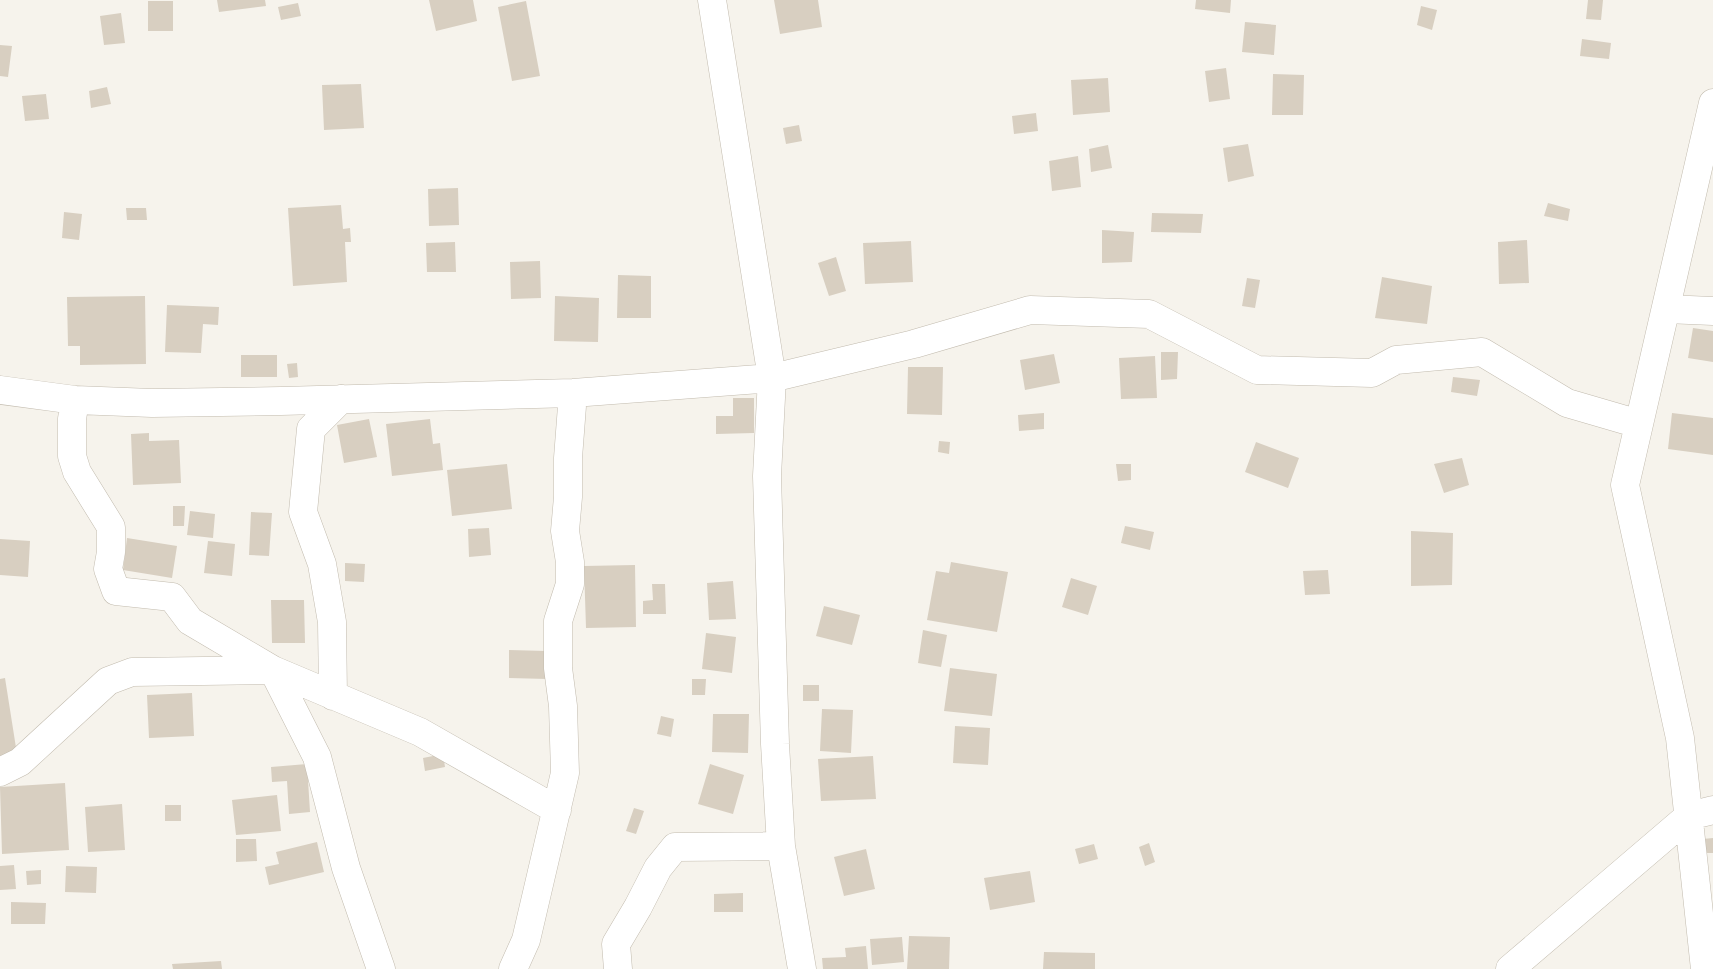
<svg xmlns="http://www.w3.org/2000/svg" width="1713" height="969" font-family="'Roboto Condensed',sans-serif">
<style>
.building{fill:#d8cfc1}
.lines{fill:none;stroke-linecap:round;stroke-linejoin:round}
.minor-casing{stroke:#c2bbae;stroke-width:29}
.minor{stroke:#fff;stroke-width:28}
</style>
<rect width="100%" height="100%" fill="#f6f3ec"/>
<path class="building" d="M217 0H265L266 6 219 12Z
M429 0H473L477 21 436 31Z
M774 0H818L822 27 780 34Z
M1196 0H1231L1230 13 1195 9Z
M1588 0H1603L1601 20 1586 19Z
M148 1H173V31H148Z
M526 1 540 76 512 81 498 7Z
M298 3 301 16 281 20 278 7Z
M1421 6 1437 10 1432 30 1417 25Z
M121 13 125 43 104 45 100 16Z
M1245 22 1276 25 1274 55 1242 52Z
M1582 39 1611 43 1609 59 1580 56Z
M0 45 12 46 8 77 0 76Z
M1226 68 1230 99 1209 102 1205 71Z
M1273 74 1304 75 1303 115H1272Z
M1108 78 1110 112 1073 115 1071 80Z
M361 84 364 128 324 130 322 85Z
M107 87 111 104 91 108 89 91Z
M46 94 49 119 25 121 22 96Z
M1036 113 1038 131 1014 134 1012 116Z
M799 125 802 141 786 144 783 128Z
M1248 144 1254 176 1228 182 1223 148Z
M1108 145 1112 168 1091 172 1089 149Z
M1078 156 1081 187 1052 191 1049 161Z
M458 188 459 225 429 226 428 189Z
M1548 203 1570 209 1568 221 1544 216Z
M341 205 343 229 350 228 351 242H345L347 282 293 286 288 208Z
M126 208H146L147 220H127Z
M64 212 82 214 79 240 62 238Z
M1152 213 1203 214 1201 233 1151 232Z
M1102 230 1134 232 1132 262 1102 263Z
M1527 240 1529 283 1499 284 1498 242Z
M911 241 913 282 865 284 863 243Z
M455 242 456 272H427L426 243Z
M836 257 846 291 829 296 818 263Z
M540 261 541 298 511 299 510 262Z
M618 275 651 276V318H617Z
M1382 277 1432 286 1427 324 1375 318Z
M1247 278 1260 280 1255 308 1242 306Z
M145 296 146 364 80 365V346H68L67 297Z
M555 296 599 298 598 342 554 341Z
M167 305 219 307 218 325 203 324 201 353 165 352Z
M1693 328 1713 331V362L1688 358Z
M1161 352H1178L1177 379 1161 380Z
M1054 354 1060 383 1025 390 1020 360Z
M241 355H277V377H241Z
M1155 356 1157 398 1121 399 1119 358Z
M297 363 298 377 289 378 287 364Z
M908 367H943L942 415 907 414Z
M1453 377 1480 380 1477 396 1451 392Z
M733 398H754V433L716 434V416H733Z
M1044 413V429L1019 431 1018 415Z
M1672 413 1713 418V455L1668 449Z
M369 419 377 457 344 463 337 425Z
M430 419 433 444 440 443 443 470 392 476 386 424Z
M149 433V441L179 440 181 483 133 485 131 434Z
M939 441 950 442 949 454 938 452Z
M1256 442 1299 458 1288 488 1245 472Z
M1462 458 1469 485 1444 493 1434 464Z
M507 464 512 509 452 516 447 470Z
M1116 464H1131V480L1118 481Z
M173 506H185L184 526H173Z
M190 511 215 514 213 538 187 535Z
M251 512 272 513 269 556 249 555Z
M1125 526 1154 532 1150 550 1121 543Z
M489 528 491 555 469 557 468 529Z
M1411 531 1453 533 1452 585 1411 586Z
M127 538 177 546 172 578 123 570Z
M0 539 30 541 28 577 0 575Z
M208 541 235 544 232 576 204 573Z
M951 562 1008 572 997 632 927 620 936 571 949 573Z
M345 563 365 564 364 582 345 581Z
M635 565 636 627 586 628 584 566Z
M1328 570 1330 594 1305 595 1303 571Z
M1071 578 1097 586 1088 615 1062 607Z
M733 581 736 619 709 620 707 583Z
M652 584H665L666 614H643V601L653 600Z
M271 600H304L305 643H272Z
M824 606 860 615 852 645 816 636Z
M923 630 947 635 941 667 918 663Z
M706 633 736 637 732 673 702 669Z
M509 650 547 651V679L509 678Z
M950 668 997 674 992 716 944 711Z
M5 678 17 754 0 756V679Z
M692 679H706L705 695H692Z
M803 685H819V701H803Z
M192 693 194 736 149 738 147 695Z
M822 709 853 710 851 753 820 751Z
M713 714H749L748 753 712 752Z
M661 716 674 719 671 737 657 734Z
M955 726 990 728 988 765 953 763Z
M443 754 445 767 425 771 423 758Z
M873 756 876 799 821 801 818 759Z
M307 764 310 812 289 814 287 781 272 782 271 767Z
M710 764 744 775 733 814 698 804Z
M65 783 69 850 2 854 0 787Z
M277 795 281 831 236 835 232 800Z
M122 804 125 850 88 852 85 807Z
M165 805H181V821H165Z
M634 808 644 811 636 834 626 831Z
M1713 838V853H1704L1703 839Z
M236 839H256L257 861 236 862Z
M317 842 324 872 269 885 265 867 279 864 276 852Z
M1149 843 1155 862 1145 866 1139 847Z
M1094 844 1098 859 1079 864 1075 849Z
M866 849 875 889 844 896 834 857Z
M14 865 16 889 0 890V866Z
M66 866 97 867 96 893 65 892Z
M41 870V884L27 885 26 871Z
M1030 871 1035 902 990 910 984 878Z
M743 893V912H714V894Z
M11 902 46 903 45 924H11Z
M909 936 950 937 949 969H907Z
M902 937 904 962 872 965 870 939Z
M866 946 868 969H823L822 958 846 957 845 948Z
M1044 952 1095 953V969H1043Z
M221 961 222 969H173L172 964Z"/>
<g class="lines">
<defs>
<path id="minor" d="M712 0 772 378 767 476 775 744 781 846 802 969
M1666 309 1713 311
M0 390 75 400 152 403 281 401 573 393 772 378 914 344 1030 310 1149 314 1257 370 1372 373 1396 360 1482 352 1567 403 1639 424
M75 400 72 419V456L77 472 111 527V552L108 569 116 591 172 597 190 621 273 670 317 757 346 868 381 969
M333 696 332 622 322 564 303 512 311 429 341 399
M0 772 20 762 108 681 132 672 273 670 420 732 557 810
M513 969 526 940 565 773 563 706 558 668V621L570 584V562L565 531 568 497V458L573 393
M618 969 616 944 638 907 658 868 675 847 781 846
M1510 969 1689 816 1713 810
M1705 969 1680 738 1625 485 1713 103"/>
</defs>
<use href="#minor" class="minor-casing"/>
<use href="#minor" class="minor"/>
</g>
</svg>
